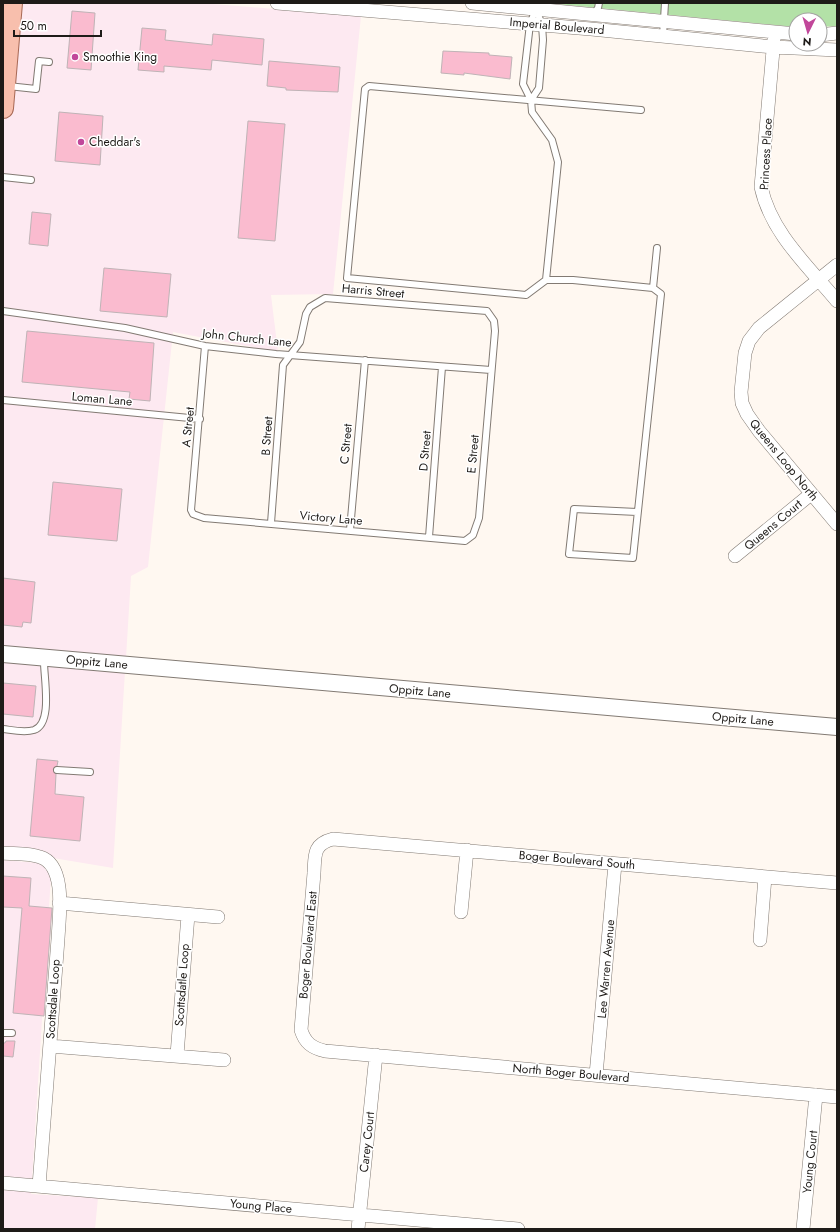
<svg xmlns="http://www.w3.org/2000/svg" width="840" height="1232" font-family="Jost,sans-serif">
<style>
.commercial{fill:#fde9f1}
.green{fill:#b3e1a7}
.building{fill:#fabbcf;stroke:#bfb3b6}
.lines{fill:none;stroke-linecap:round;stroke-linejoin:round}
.service-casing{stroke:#827a73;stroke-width:8}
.minor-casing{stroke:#827a73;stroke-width:14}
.tertiary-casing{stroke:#827a73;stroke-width:18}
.primary-casing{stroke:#a86a56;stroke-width:22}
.service{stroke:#fff;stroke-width:6}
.minor{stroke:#fff;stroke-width:13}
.tertiary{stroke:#fff;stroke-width:16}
.primary{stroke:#f8bfad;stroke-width:20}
.poi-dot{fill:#c1479a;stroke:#fff;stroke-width:1.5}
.labels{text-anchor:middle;stroke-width:3;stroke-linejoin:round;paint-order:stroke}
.street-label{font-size:12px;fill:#1e1b18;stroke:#fff}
.poi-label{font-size:12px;fill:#1e1b18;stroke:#fff;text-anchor:start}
</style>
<rect width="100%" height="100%" fill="#fff8f1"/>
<path class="commercial" d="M18 3H201L361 16 333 294 271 295 278 352 173 332 148 567 131 576 126 658 3 647V123L6 117H8Z
M3 661 125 671 113 868 53 858 40 850 3 847Z
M3 860 38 863 43 866 51 876 32 1179 3 1176Z
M3 1190 31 1192V1194L98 1198 95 1229H3Z"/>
<path class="green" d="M547 3H837V26L820 27V20H796V27Z"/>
<path class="building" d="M72 11 95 13 91 70 67 68Z
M142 28 166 30 165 40 212 45 213 34 264 39 262 65 212 60 211 70 164 66V72L138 70Z
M443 51 489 53V55L512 57 510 79 464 73V75L441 73Z
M269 61 340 67 338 92 286 90V88L267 86Z
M59 112 103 116 100 165 55 161Z
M248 121 285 124 275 241 238 238Z
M32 212 51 214 48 246 29 244Z
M104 268 171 274 167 317 100 311Z
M27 331 154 343 150 401 129 399 130 392 22 382Z
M53 482 122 489 117 541 48 535Z
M3 578 35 582 31 623 23 622 22 627 3 625Z
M3 683 36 686 33 717 3 714Z
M37 759 58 761 57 766 53 769 56 774 55 794 84 797 80 841 30 836Z
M3 876 31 878 29 906 52 908 44 1016 13 1013 22 908 3 907Z
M6 1041H15L13 1057 3 1056V1043H5Z"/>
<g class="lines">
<defs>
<path id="service" d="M536 9 530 24 523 84 531 100 532 112 552 140 558 162 546 280
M593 15 598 8 599 3
M663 36 665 3
M8 86 36 89 39 61 49 62
M531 100 539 88 543 40 542 25 536 9
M641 110 369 86 365 89 347 278 526 295 546 280H573L653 288 657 248
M3 177 31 180
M3 311 125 328 205 346 276 354 491 370
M205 346 191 510 193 514 204 518 465 541 473 535 479 518 495 331 494 321 487 311 325 298 310 307 306 314 300 342 283 365 271 523
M3 400 200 419
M637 512 574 509 569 554 633 558 661 294 653 288
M350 530 365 360
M429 537 442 367
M3 729C12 730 24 733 34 730 54 723 43 675 44 658
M57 770 90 772
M3 1033H12"/>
<path id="minor" d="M277 3 591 29 773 47 837 50
M472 3 796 34
M820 35 837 33
M774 39 761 187C771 233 808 266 837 301
M837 265 759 328 749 341 745 353 741 392 742 403 747 414 759 431 837 524
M735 556 811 494
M3 853C14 854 29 853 40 857 67 865 59 917 58 939L39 1186
M837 883 333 839C313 844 315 855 314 873L301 1030C305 1043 312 1048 325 1051L837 1097
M59 903 218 917
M461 912 467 850
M760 940 765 877
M50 1046 224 1060
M177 1055 188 915
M596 1075 615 864
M3 1183 518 1229
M358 1229 376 1055
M803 1229 816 1095"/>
<path id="tertiary" d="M3 654 837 727"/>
<path id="primary" d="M3 108 12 3"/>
</defs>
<use href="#service" class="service-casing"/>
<use href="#minor" class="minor-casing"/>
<use href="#tertiary" class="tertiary-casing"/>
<use href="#primary" class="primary-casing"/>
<use href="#service" class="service"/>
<use href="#minor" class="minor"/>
<use href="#tertiary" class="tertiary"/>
<use href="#primary" class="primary"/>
</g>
<g class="poi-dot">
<circle cx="75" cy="57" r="4"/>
<circle cx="81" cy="142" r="4"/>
</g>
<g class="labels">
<g class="street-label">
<text transform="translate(557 26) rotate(5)" y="4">Imperial Boulevard</text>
<text transform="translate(766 154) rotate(-87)" y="4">Princess Place</text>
<text transform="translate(373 291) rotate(5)" y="4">Harris Street</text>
<text transform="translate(247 338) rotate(6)" y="4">John Church Lane</text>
<text transform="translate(102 399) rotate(5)" y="4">Loman Lane</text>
<text transform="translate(188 427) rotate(-84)" y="4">A Street</text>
<text transform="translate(267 436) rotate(-86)" y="4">B Street</text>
<text transform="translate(346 444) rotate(-85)" y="4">C Street</text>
<text transform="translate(425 451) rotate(-85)" y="4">D Street</text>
<text transform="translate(473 454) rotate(-85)" y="4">E Street</text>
<text transform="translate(784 460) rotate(51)" y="4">Queens Loop North</text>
<text transform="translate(331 518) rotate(5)" y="4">Victory Lane</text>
<text transform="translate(773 525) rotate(-40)" y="4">Queens Court</text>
<text transform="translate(97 662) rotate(5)" y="4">Oppitz Lane</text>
<text transform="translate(420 691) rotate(5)" y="4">Oppitz Lane</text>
<text transform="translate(743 719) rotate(5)" y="4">Oppitz Lane</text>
<text transform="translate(577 860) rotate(5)" y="4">Boger Boulevard South</text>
<text transform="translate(308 945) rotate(-85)" y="4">Boger Boulevard East</text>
<text transform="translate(606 969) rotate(-85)" y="4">Lee Warren Avenue</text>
<text transform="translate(182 985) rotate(-86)" y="4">Scottsdatle Loop</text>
<text transform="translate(53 999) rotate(-86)" y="4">Scottsdale Loop</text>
<text transform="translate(571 1073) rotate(5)" y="4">North Boger Boulevard</text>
<text transform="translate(367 1142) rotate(-84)" y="4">Carey Court</text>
<text transform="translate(810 1162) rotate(-84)" y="4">Young Court</text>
<text transform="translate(261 1206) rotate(5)" y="4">Young Place</text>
</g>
<g class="poi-label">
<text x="83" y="61">Smoothie King</text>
<text x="89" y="146">Cheddar's</text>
</g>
</g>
<rect width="840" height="1232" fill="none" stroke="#1e1b18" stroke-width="8"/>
<g transform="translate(808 32) rotate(185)"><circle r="19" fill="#ffffff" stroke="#a5a4a3"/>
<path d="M0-3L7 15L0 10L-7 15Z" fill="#c1479a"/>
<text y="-6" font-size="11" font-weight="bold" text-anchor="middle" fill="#1e1b18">N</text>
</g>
<path d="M14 30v6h87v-6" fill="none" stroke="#1e1b18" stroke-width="2"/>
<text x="20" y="30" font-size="12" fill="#1e1b18" stroke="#ffffff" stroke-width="3" paint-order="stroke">50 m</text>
</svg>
